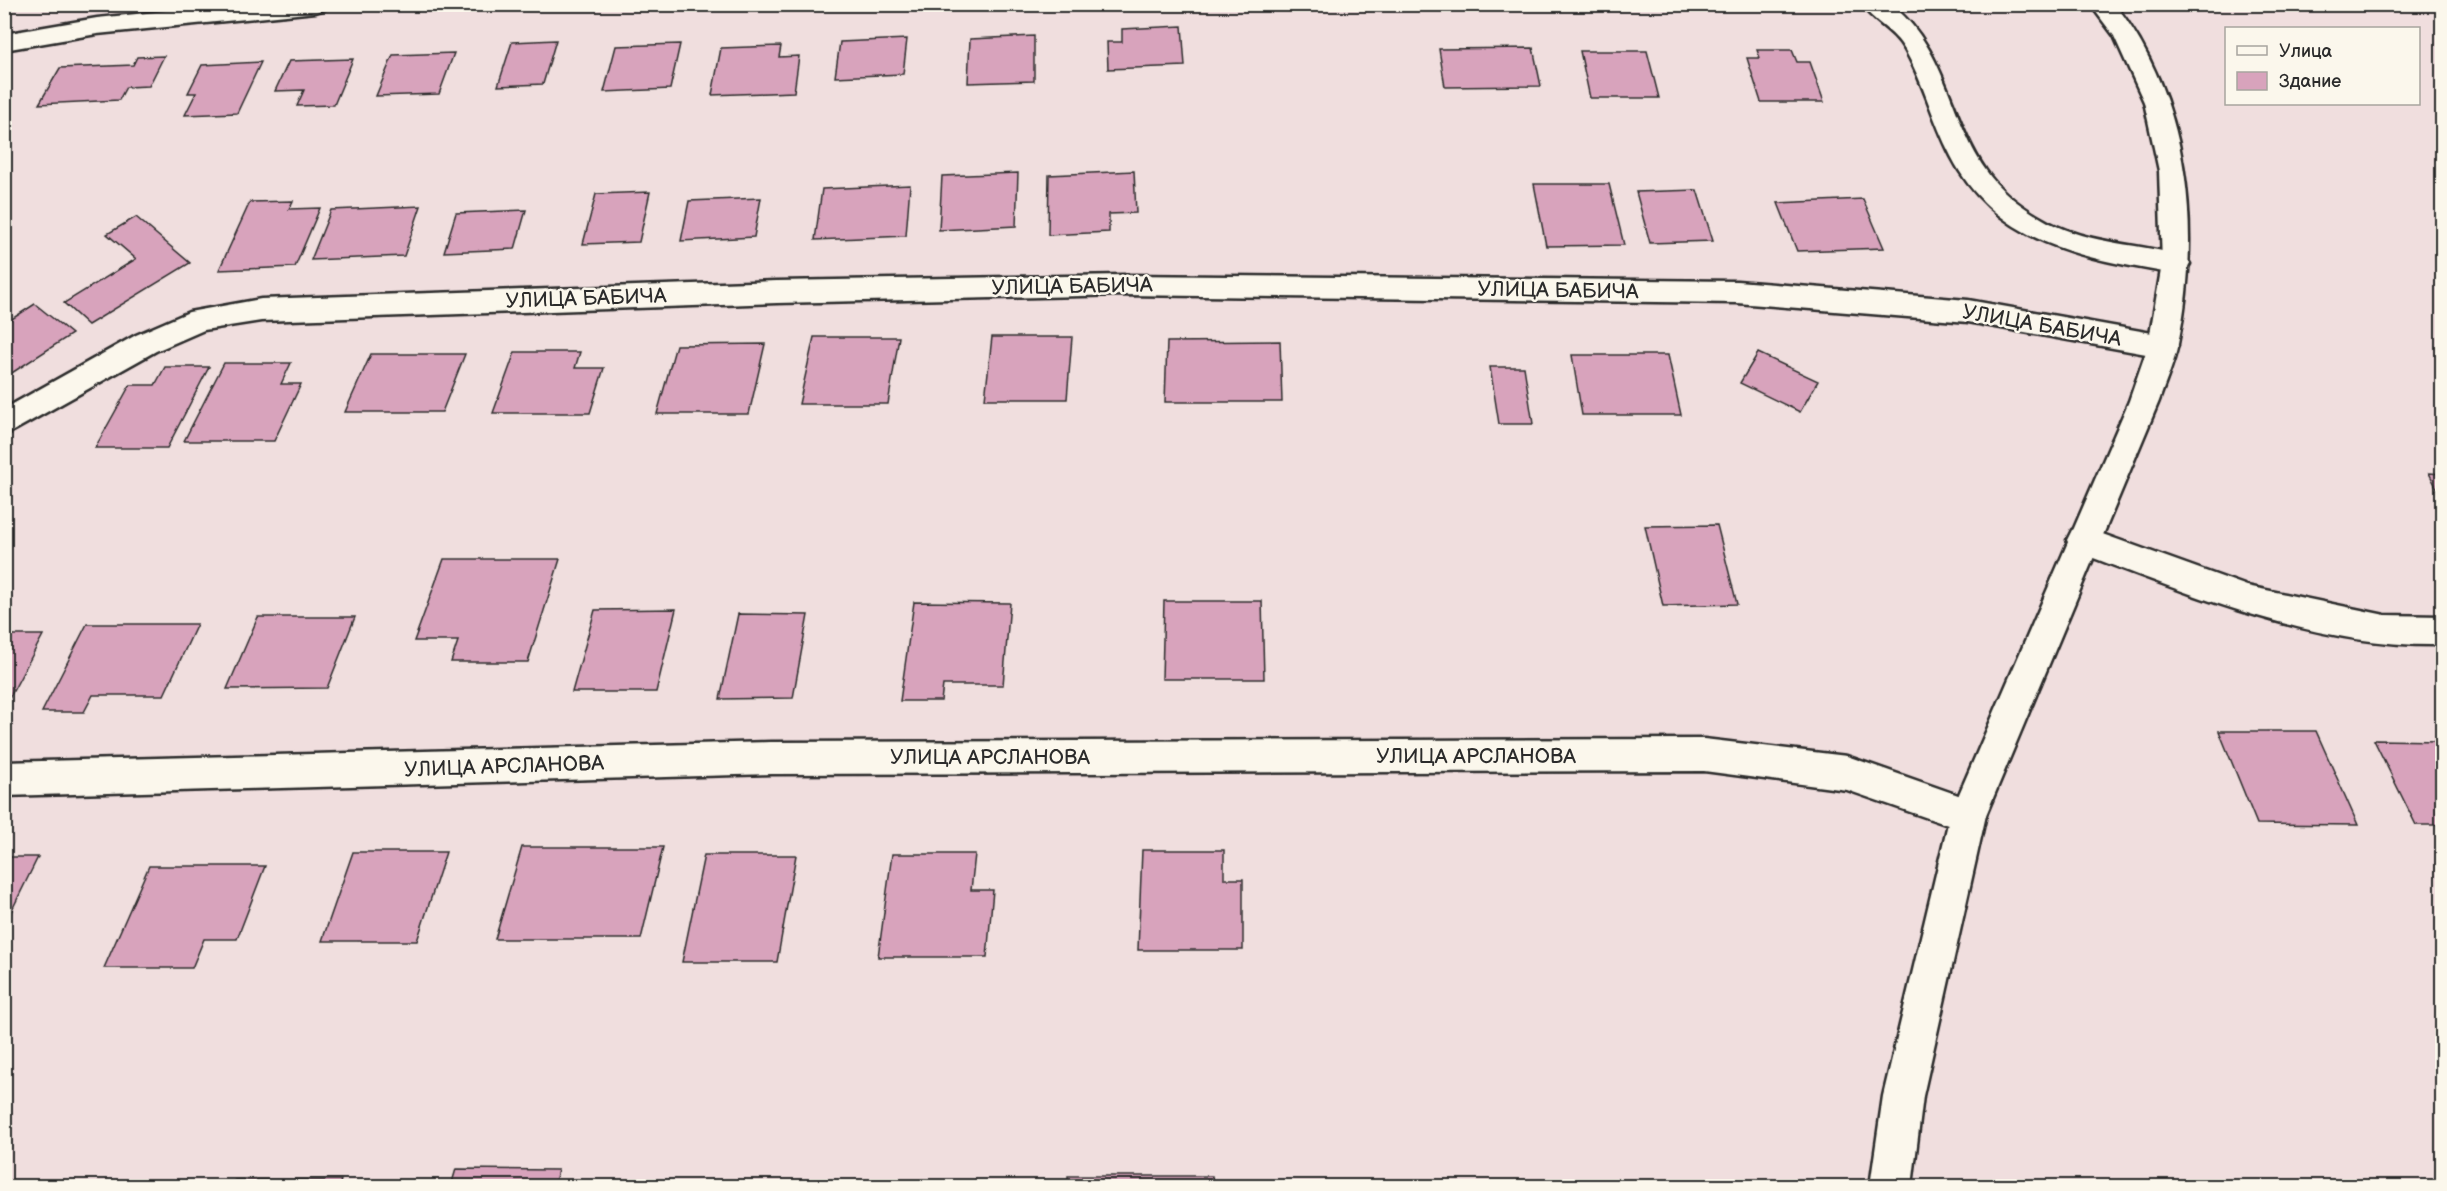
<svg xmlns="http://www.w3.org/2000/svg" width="2447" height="1191" font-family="'Balsamiq Sans',sans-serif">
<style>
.building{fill:#d8a3bc;stroke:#2b2b2b;stroke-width:1.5}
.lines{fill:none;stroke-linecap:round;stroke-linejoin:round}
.street-casing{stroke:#2b2b2b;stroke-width:5}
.secondary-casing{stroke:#2b2b2b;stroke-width:5}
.street{fill:#fbf7ec;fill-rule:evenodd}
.secondary{fill:#fbf7ec;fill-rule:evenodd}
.labels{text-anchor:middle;stroke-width:5;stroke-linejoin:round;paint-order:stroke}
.street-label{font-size:21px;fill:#2b2b2b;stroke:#fbf7ec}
</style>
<rect width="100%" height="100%" fill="#f0dede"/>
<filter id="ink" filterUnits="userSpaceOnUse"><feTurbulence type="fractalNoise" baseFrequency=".0167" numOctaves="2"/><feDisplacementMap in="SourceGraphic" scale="12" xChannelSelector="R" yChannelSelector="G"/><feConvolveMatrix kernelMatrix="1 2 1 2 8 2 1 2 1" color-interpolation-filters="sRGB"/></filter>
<g filter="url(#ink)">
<path class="building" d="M1182 26 1185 66 1108 69 1107 42H1122V29Z
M1034 36V81L968 83 970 39Z
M907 39 903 74 835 77 840 42Z
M556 40 543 84 498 86 512 42Z
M680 44 670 89 604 92 616 46Z
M781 46 779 57 799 56 794 92 712 95 721 48Z
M1533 48 1541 86 1445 87 1439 49Z
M1757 50H1792L1797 62H1810L1824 102H1761L1747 58H1760Z
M1580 51H1647L1659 98H1590Z
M454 53 439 94 376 96 393 55Z
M164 56 149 86 126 87 119 100 39 104 60 68 133 65 137 57Z
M353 59 334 105 297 106 304 90 275 91 289 61Z
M261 62 237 113 185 115 196 93H188L202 65Z
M1134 171 1136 213 1109 214V232L1048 235 1049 175Z
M1018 173 1016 226 939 230 942 176Z
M1534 184H1609L1624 245 1546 246Z
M910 185 906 236 815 240 822 189Z
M1697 190 1713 241 1650 243 1636 192Z
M650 192 639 242 583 244 596 194Z
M761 198 754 237 681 241 689 201Z
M1863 199 1884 248 1797 251 1778 203Z
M293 201 289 209 320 208 295 267 219 270 250 202Z
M421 206 404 256 311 260 331 210Z
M526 210 515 249 444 252 456 213Z
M136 217 190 263 88 325 64 303 136 259 107 234Z
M35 304 72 334 4 378V324Z
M814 337H899L888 404H799Z
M992 337H1072L1067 399H985Z
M1280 341 1282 402H1165L1167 342Z
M765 344 749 414H657L676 345Z
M515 352H580L575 368H604L590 413H493Z
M1758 353 1818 381 1800 412 1740 383Z
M371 354H465L442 412H345Z
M1572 355H1668L1681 415H1582Z
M224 363H291L281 384H301L274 441H184Z
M165 367H209L167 448H95L130 385H155Z
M1490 367H1524L1533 424H1499Z
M2429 473 2442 474V498Z
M1717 525 1737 604 1663 606 1645 526Z
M444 559H560L528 662H451L458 641H414Z
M1164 601H1262L1264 679H1162Z
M914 602 1010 603 1003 685H943L941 701H900Z
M676 609 656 692H572L595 610Z
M738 614 808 615 793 698 720 699Z
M258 617H355L327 688 227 689Z
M87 624H197L164 695H93L84 712H42Z
M4 635H43L4 708Z
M2219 731H2316L2358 825 2257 824Z
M2374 740 2442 741V825H2416Z
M522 847H663L641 939H495Z
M1142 850H1224V879H1243V950H1138Z
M353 852H446L417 941H322Z
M892 854H975L971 890H993L987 957H878Z
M704 855H796L777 962H682Z
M4 857H38L4 926Z
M149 866H265L237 939H204L192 968H104Z
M456 1169 558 1170 554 1186H451Z
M1068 1176H1212V1186H1068Z
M235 1180H341L339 1186H233Z"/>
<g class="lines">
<defs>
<path id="street" d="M235 4H328L325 9 316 12 97 34 4 50V34L97 18Z
M1861 4H1890C1945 45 1949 116 1985 169 1999 191 2026 210 2048 222 2092 245 2140 243 2186 257L2190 264 2186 271 2176 274C2087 259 1996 245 1951 156 1933 122 1924 83 1905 50 1894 30 1873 22 1861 4Z
M1124 275 1737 281 1968 300 2163 335 2173 338 2178 346 2173 354 2163 357 1968 322 1737 303 1124 295 777 303 261 321 204 330 156 351 4 436V409L136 335 189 312 261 299 777 281Z
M2083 527 2247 586 2385 615 2442 616V645C2316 648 2188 593 2072 550L2067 540 2072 530Z
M1704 739 1847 756 1981 803 1986 815 1981 827 1968 832 1847 790 1704 771 771 774 4 796V762L771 742Z"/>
<path id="secondary" d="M2090 4H2115C2189 100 2202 228 2178 344 2174 364 2165 383 2159 401L1986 815 1923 1096 1912 1186H1870L1883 1096 1950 815 2129 401 2148 346 2162 264 2159 171 2144 102 2114 36Z"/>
</defs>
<use href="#street" class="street-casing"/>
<use href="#secondary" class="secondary-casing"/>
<use href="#street" class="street"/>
<use href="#secondary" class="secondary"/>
</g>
</g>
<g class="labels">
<g class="street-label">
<text transform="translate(1072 286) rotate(-1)" y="7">УЛИЦА БАБИЧА</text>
<text transform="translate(1558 290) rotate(1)" y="7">УЛИЦА БАБИЧА</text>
<text transform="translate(586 298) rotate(-2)" y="7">УЛИЦА БАБИЧА</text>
<text transform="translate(2042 325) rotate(10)" y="7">УЛИЦА БАБИЧА</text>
<text x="1476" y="763">УЛИЦА АРСЛАНОВА</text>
<text x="990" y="764">УЛИЦА АРСЛАНОВА</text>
<text transform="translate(504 766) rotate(-2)" y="7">УЛИЦА АРСЛАНОВА</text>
</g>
</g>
<rect width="2447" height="1191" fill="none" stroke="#fbf7ec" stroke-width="24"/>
<rect x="12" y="12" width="2423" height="1167" fill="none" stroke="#2b2b2b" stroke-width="2" filter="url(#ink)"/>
<rect x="2225" y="27" width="195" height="78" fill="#fbf7ec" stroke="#a8a59f" stroke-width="1.5"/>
<rect x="2237" y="46" width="30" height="9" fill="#fbf7ec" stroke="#a8a59f" stroke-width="1.5"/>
<text x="2279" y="57" font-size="18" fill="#2b2b2b">Улица</text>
<rect x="2237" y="72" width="30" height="18" fill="#d8a3bc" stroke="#a8a59f" stroke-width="1.5"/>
<text x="2279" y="87" font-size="18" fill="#2b2b2b">Здание</text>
</svg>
